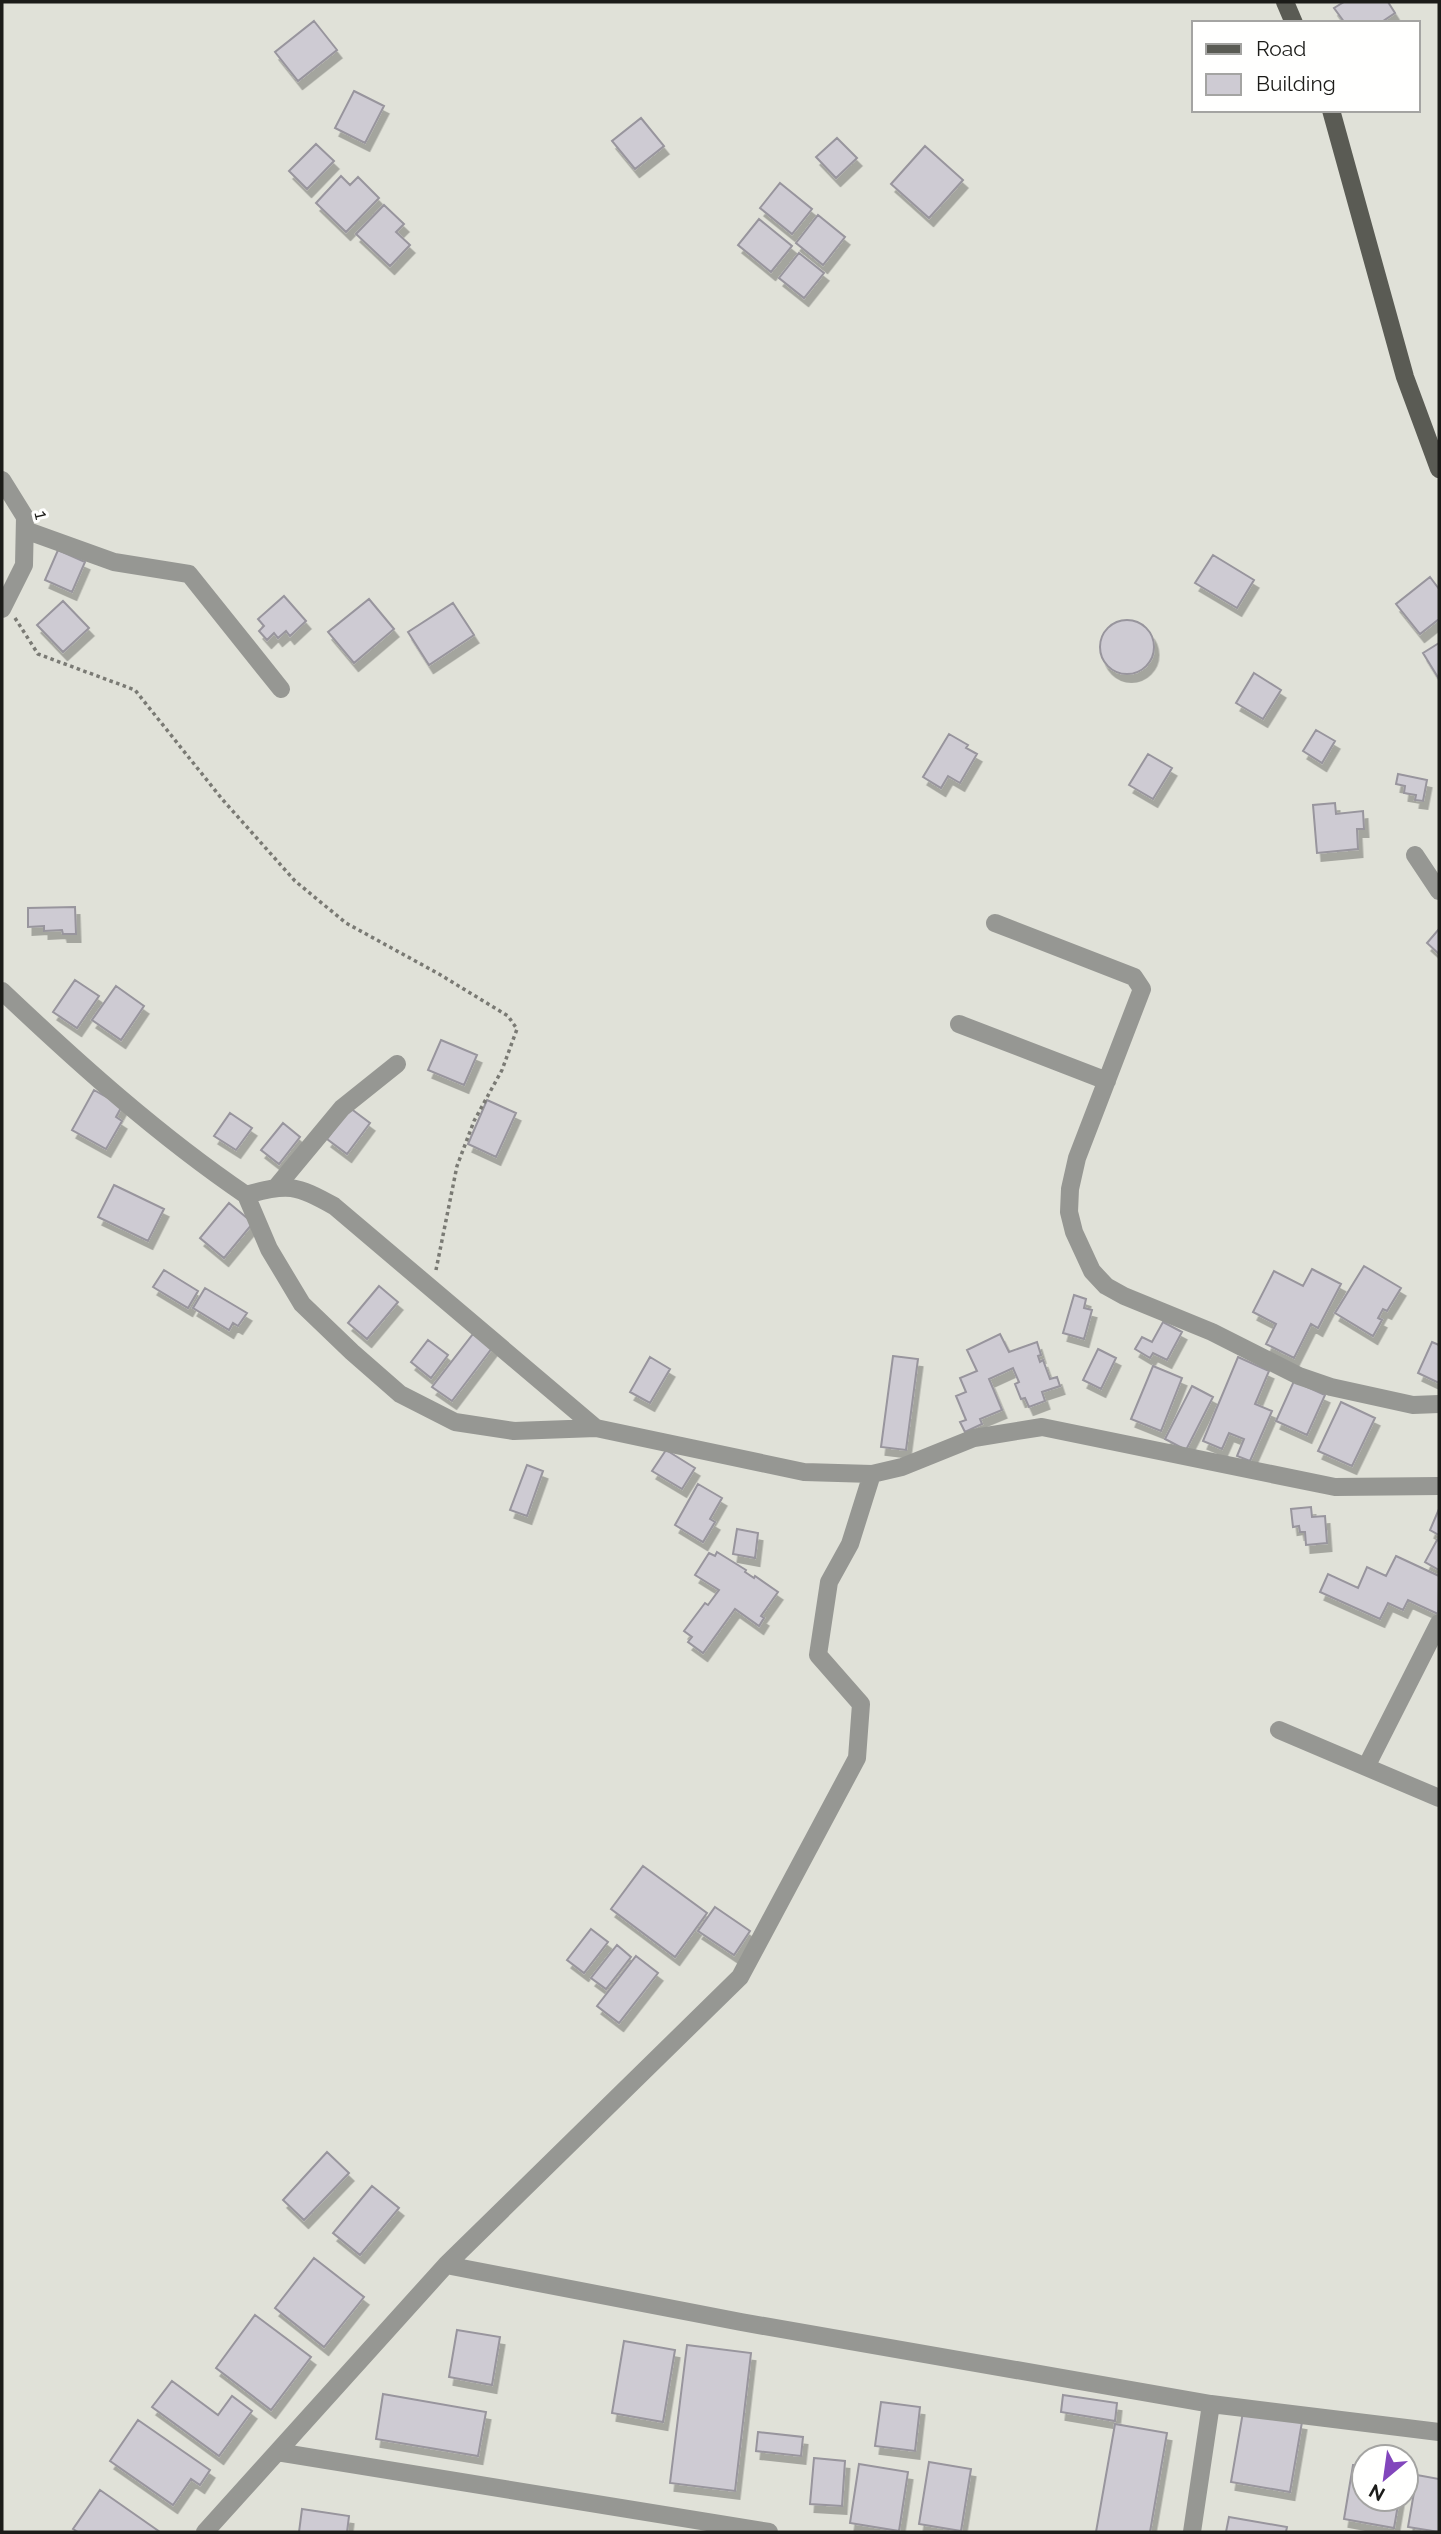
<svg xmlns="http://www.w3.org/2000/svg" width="1441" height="2534" font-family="Raleway,sans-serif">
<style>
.building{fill:#cecbd3;stroke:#98959d;stroke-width:2;filter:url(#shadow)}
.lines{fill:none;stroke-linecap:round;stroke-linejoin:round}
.path{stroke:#7a7a74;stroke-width:3.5;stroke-dasharray:3.5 3.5;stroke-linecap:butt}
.minor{stroke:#969793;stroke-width:18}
.major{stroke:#5a5b54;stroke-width:18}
.labels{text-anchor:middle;stroke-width:6;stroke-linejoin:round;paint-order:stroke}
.street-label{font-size:19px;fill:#1c1c19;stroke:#fffffe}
</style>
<defs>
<filter id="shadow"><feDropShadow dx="4.5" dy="8" stdDeviation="0" flood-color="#0004"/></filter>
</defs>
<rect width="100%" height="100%" fill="#e0e1d8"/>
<path class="building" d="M1344 2H1388L1395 13 1380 23H1345L1334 8Z
M314 21 337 50 298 81 275 52Z
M354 91 384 106 365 143 335 128Z
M641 118 664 146 635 169 612 141Z
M837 138 857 158 836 178 816 157Z
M316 144 334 161 307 189 289 171Z
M925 146 963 180 929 218 891 184Z
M341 176 350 185 358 177 379 198 346 232 316 203Z
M780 183 812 209 792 234 760 208Z
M384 205 404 224 396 232 410 245 390 266 356 234Z
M818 215 845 237 823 265 796 243Z
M759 219 792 246 771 272 738 245Z
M799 253 824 273 804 298 779 278Z
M58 550 85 562 72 592 45 580Z
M1213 555 1254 580 1237 608 1195 583Z
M1430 577 1439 589V619L1420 634 1396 604Z
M284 596 306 621 290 636 286 631 278 638 274 633 267 640 259 631 264 626 258 619Z
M369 599 394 629 354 663 328 632Z
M63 601 89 628 63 652 37 625Z
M453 603 474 635 429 665 408 632Z
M1100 647a27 27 0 1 1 54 0a27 27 0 1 1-54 0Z
M1439 643V679L1423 653Z
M1254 673 1281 690 1263 719 1236 703Z
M1316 730 1335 741 1322 763 1303 751Z
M949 734 968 745 966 748 977 754 960 783 948 776 941 788 923 777Z
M1148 754 1172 768 1153 799 1129 785Z
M1398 774 1427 780 1423 801 1415 800 1416 795 1404 793 1405 786 1396 784Z
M1335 803 1336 814 1363 811 1364 829H1357L1358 849 1317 853 1313 805Z
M75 907 76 934H63L62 930 44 931V926L28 927V908Z
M1439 929V954L1427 943Z
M75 980 99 996 77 1028 53 1012Z
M116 986 144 1006 121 1040 92 1020Z
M441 1040 477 1055 464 1085 428 1070Z
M94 1090 122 1106 116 1117 122 1121 106 1149 72 1130Z
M487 1100 516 1113 496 1157 468 1144Z
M350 1108 370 1123 347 1154 327 1139Z
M230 1113 252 1128 236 1150 214 1136Z
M283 1123 300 1137 279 1164 261 1150Z
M114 1185 164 1209 148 1241 98 1217Z
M229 1203 253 1223 224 1258 200 1238Z
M1364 1266 1401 1288 1387 1311 1383 1309 1378 1318 1382 1320 1373 1336 1335 1313Z
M1312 1269 1341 1284 1318 1328 1311 1324 1294 1358 1266 1344 1276 1324 1253 1312 1274 1271 1303 1286Z
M164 1270 198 1291 188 1308 153 1287Z
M379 1286 398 1302 367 1339 348 1323Z
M205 1288 247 1313 238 1326 233 1323 229 1330 193 1308Z
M1074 1295 1086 1299 1084 1308 1092 1310 1084 1339 1063 1333Z
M1163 1322 1182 1332 1167 1360 1153 1353 1150 1358 1135 1349 1142 1337 1152 1342Z
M473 1334 492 1348 452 1401 432 1387Z
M1000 1334 1009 1352 1037 1342 1041 1355 1038 1356 1040 1362 1043 1360 1050 1379 1057 1377 1060 1386 1042 1392 1045 1401 1029 1407 1025 1398 1021 1399 1015 1384 1019 1382 1013 1368 989 1379 1002 1410 980 1419 982 1424 965 1432 960 1422 966 1420 956 1396 966 1392 960 1378 977 1371 967 1350Z
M428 1340 448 1355 431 1378 411 1362Z
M1432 1342 1439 1345V1383L1418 1373Z
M1098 1349 1116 1358 1101 1389 1083 1380Z
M893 1356 918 1359 906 1450 881 1447Z
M650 1357 670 1369 650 1403 630 1392Z
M1238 1357 1269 1371 1255 1404 1272 1411 1250 1461 1237 1456 1244 1439 1229 1433 1222 1449 1203 1441Z
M1153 1366 1182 1378 1161 1431 1131 1419Z
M1294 1381 1325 1395 1307 1435 1276 1421Z
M1192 1386 1213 1397 1186 1450 1165 1439Z
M1341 1402 1375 1418 1352 1466 1318 1451Z
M666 1450 695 1468 682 1489 652 1471Z
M527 1465 543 1471 527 1516 510 1510Z
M698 1484 722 1498 710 1519 715 1522 703 1542 675 1525Z
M1311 1507 1312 1517 1325 1516 1327 1543 1306 1545 1305 1532H1300L1299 1526 1293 1527 1291 1509Z
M1439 1509V1535L1430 1530Z
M737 1529 758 1533 755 1558 733 1554Z
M1437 1540 1439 1541V1570L1425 1562Z
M717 1552 746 1570 745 1572 754 1578 755 1576 778 1592 761 1616 764 1618 759 1626 735 1609 703 1653 688 1642 692 1637 684 1631 705 1603 708 1605 719 1590 695 1575 709 1553 715 1556Z
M1396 1556 1439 1576 1438 1614 1408 1600 1403 1610 1388 1603 1380 1619 1320 1592 1328 1574 1358 1588 1367 1567 1386 1576Z
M643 1866 707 1913 675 1957 611 1909Z
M715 1907 750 1931 734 1955 698 1931Z
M591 1929 608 1942 584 1973 567 1960Z
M617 1945 631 1957 606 1989 591 1978Z
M636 1956 658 1973 619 2023 597 2006Z
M327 2152 349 2173 304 2220 283 2200Z
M372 2186 399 2208 360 2255 333 2233Z
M314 2258 364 2297 324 2347 275 2308Z
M255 2315 311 2357 271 2410 216 2368Z
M457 2330 500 2337 492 2385 449 2377Z
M624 2341 675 2350 663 2422 612 2413Z
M687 2345 751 2353 735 2491 670 2483Z
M172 2381 218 2415 232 2396 252 2411 219 2456 152 2407Z
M383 2394 486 2412 478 2456 376 2439Z
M1063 2395 1117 2403 1115 2421 1061 2412Z
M881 2402 920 2407 915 2451 875 2446Z
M1243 2412 1302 2422 1290 2492 1231 2482Z
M138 2420 210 2470 200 2485 191 2479 173 2505 110 2461Z
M1115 2424 1167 2433 1150 2532H1096Z
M758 2432 803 2437 801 2456 756 2451Z
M814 2458 845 2461 842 2506 810 2504Z
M929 2462 971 2469 961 2531 919 2524Z
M859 2464 908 2472 899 2531 850 2523Z
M1353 2465 1364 2466V2499H1399L1394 2528 1344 2519Z
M1417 2475 1439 2479V2532L1408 2527Z
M100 2490 160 2532H78L73 2529Z
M302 2509 349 2516 347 2532H299Z
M1229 2517 1287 2527 1286 2532H1226Z"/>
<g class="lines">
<path class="path" d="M15 618 38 654 135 690 222 799 295 881 346 923 439 974 508 1016 517 1029 502 1070 474 1121 457 1166 436 1270"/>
<path class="minor" d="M2 480 25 517 24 565 2 609
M25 530 114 562 189 574 281 689
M1415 855 1439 891
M995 923 1134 977 1142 989 1077 1158 1070 1189 1069 1212 1074 1232 1092 1271 1106 1286 1124 1296 1212 1332 1299 1376 1331 1387 1413 1405 1439 1404
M2 991C79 1064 158 1135 246 1195 288 1183 296 1185 334 1206L596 1428
M959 1024 1107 1081
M278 1185 342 1108 397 1064
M246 1195 269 1249 302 1304 352 1352 400 1394 455 1422 514 1431 596 1428 804 1472 872 1474 902 1467 974 1438 1042 1427 1335 1487 1439 1486
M1279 1730 1439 1798
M1366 1767 1439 1623
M446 2265 740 1977 857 1758 861 1704 818 1655 829 1582 850 1544 872 1474
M1211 2404 1439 2432
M277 2452 769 2532
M205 2532 446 2265 741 2322 1211 2404 1192 2532"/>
<path class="major" d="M1285 2 1294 23
M1331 110 1405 377 1439 469"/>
</g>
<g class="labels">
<g class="street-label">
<text transform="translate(42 515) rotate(77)" y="7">1</text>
</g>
</g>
<rect width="1441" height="2534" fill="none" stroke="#1c1c19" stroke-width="7"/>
<rect x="1192" y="21" width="228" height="91" fill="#fffffe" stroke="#a4a4a2" stroke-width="2"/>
<rect x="1206" y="44" width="35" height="10" fill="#5a5b54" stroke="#a4a4a2" stroke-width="2"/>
<text x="1256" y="56" font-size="21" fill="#1c1c19">Road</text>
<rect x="1206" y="74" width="35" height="21" fill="#cecbd3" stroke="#a4a4a2" stroke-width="2"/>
<text x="1256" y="91" font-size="21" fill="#1c1c19">Building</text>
<g transform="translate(1385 2478) rotate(209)"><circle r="33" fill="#fffffe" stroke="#a4a4a2" stroke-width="2"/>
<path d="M0-5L12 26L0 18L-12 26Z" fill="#8246bc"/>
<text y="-10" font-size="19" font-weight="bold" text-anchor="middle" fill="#1c1c19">N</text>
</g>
</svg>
